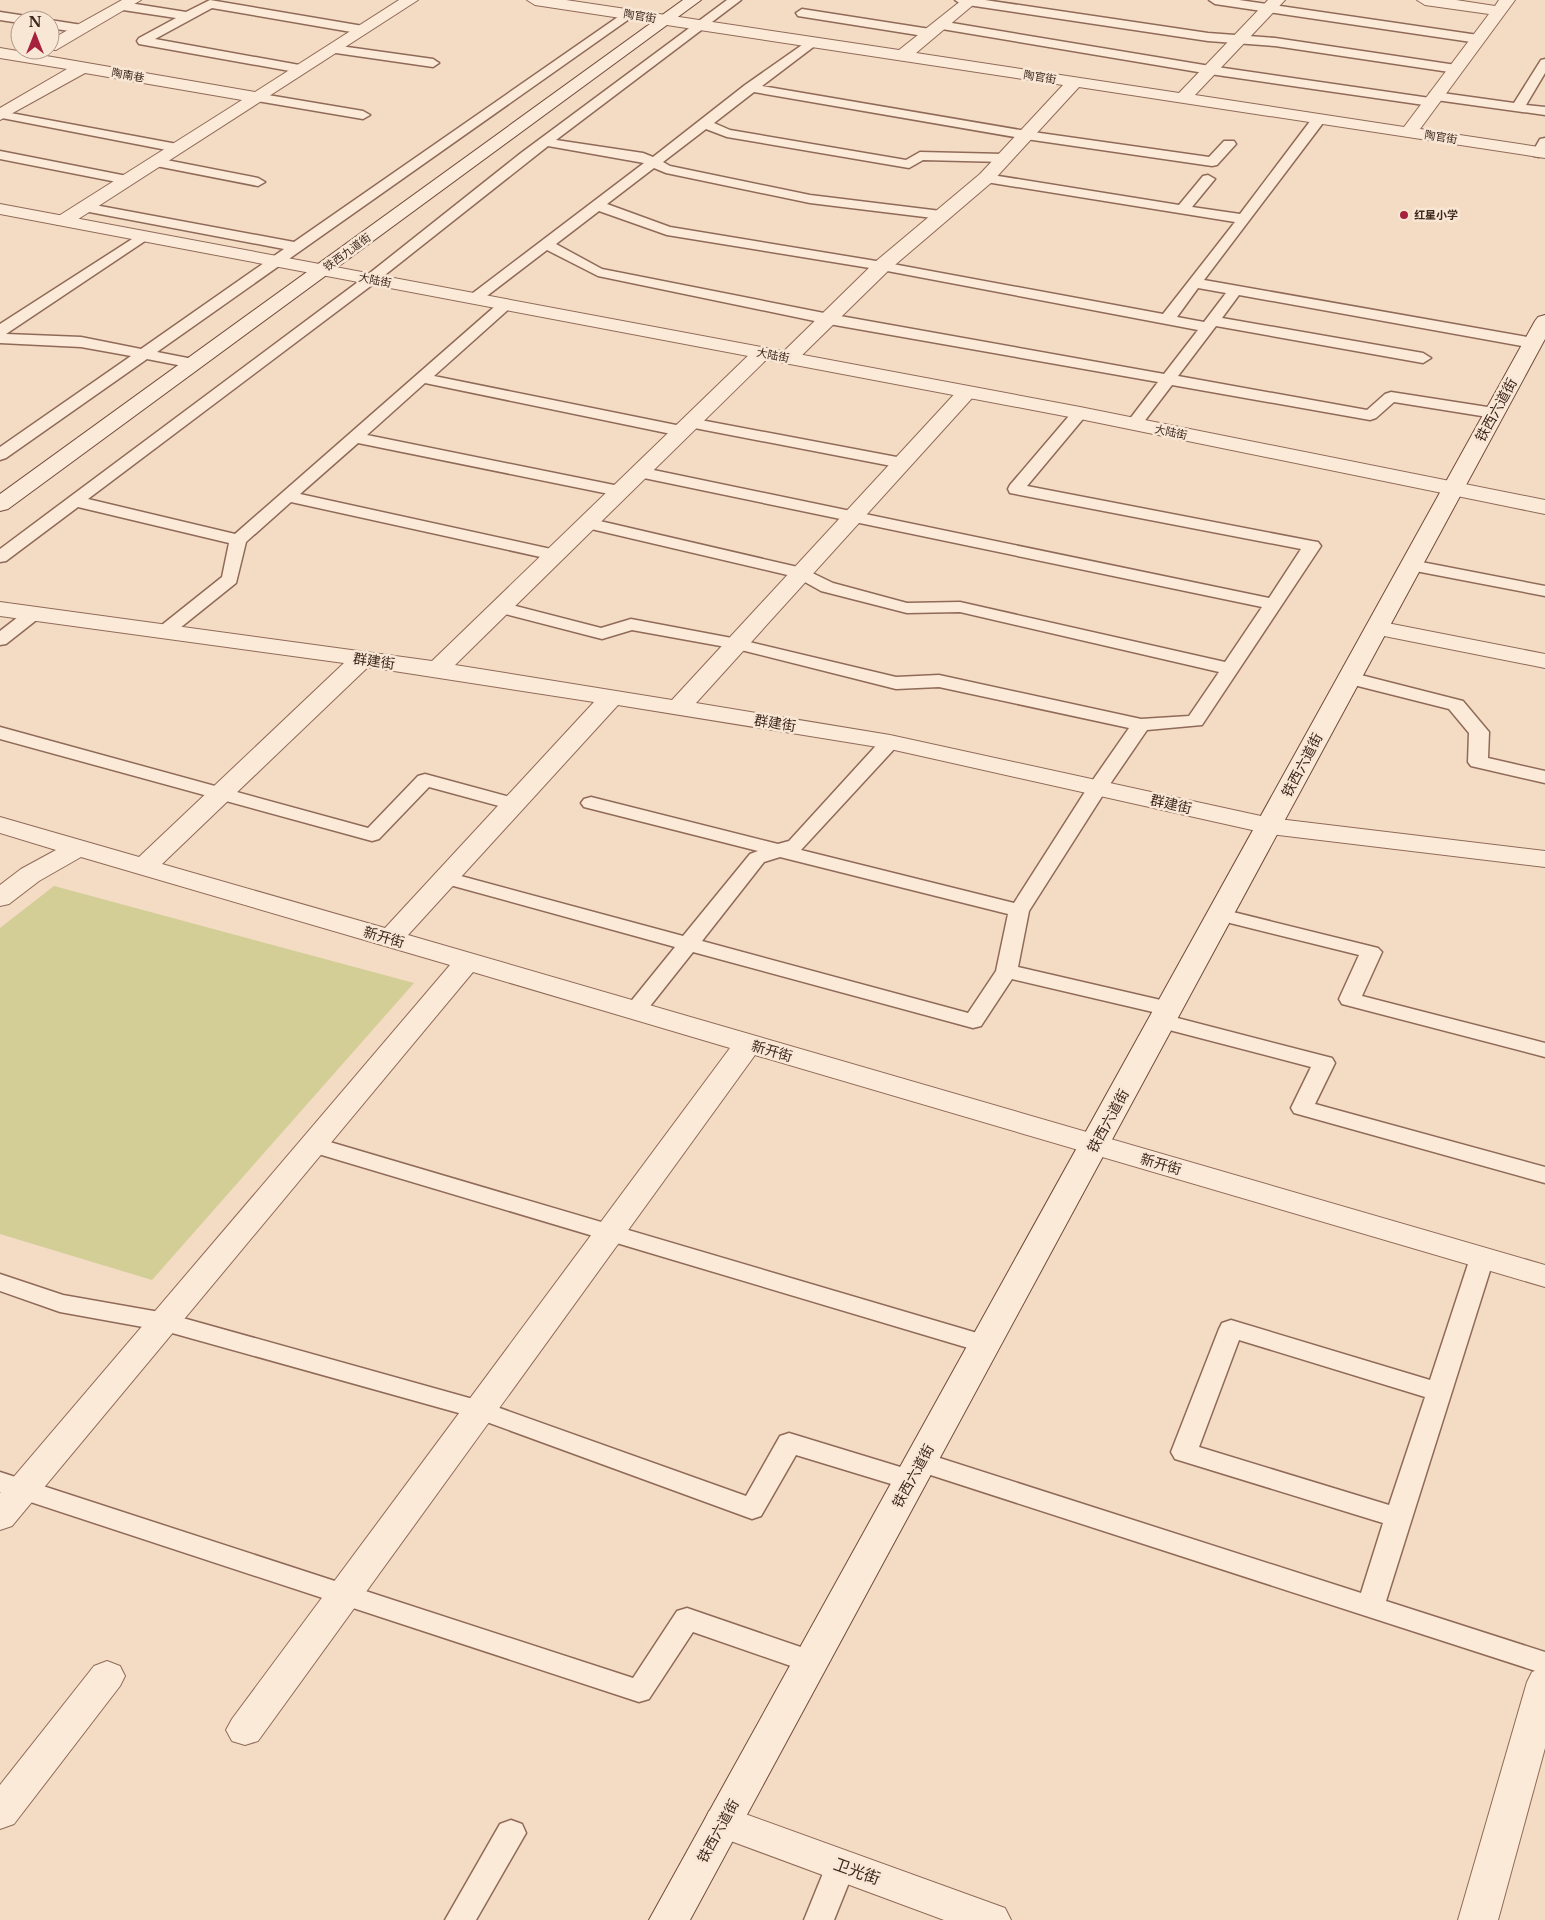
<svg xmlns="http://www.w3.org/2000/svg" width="1545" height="1920" font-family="'Libre Baskerville','Noto Sans SC',serif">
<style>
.green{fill:#d3cd96}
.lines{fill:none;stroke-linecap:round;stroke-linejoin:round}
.service-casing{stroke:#906a58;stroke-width:3}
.minor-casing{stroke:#906a58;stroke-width:2}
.tertiary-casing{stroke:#906a58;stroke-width:2}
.secondary-casing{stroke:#724b3b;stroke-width:2}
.service{fill:#fcead9;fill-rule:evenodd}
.minor{fill:#fcead9;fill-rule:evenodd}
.tertiary{fill:#fcead9;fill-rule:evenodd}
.secondary{fill:#fcead9;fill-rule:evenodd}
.poi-dot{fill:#a6213e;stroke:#f9e7d5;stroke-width:2}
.labels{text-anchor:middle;stroke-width:5;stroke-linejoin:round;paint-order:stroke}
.far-street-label{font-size:11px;fill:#3f271d;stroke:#f9e7d5}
.far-poi-label{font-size:11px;font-weight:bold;fill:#3f271d;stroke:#f9e7d5;text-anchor:start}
.street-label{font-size:14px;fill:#3f271d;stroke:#f9e7d5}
.near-street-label{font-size:16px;fill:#3f271d;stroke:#f9e7d5}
</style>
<rect width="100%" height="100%" fill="#f3dbc4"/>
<path class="green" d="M54 886 414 983 152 1280 0 1234V928Z"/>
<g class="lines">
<defs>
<path id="service" d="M210 0 363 26 369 30 363 34 212 8 155 39 305 66 307 69 301 73 139 44 137 41 139 38 176 18 123 10 117 6 123 2 186 12Z
M727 0H741L556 140 643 153 653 157 745 85 812 38 816 39 818 42 816 45 762 86 1026 131 1209 157 1224 141H1234L1236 144 1217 165 1212 166 1026 139 754 92 714 123 730 130 906 160 920 152 1004 154 1011 158 1004 162 923 160 909 168 727 137 706 129 663 162 670 166 810 195 941 211 948 215 941 219 810 203 666 173 654 168 607 204 670 227 882 262 1163 314 1235 222 986 182 981 181 979 178 981 175 986 174 1179 205 1203 176 1208 175 1215 179 1192 207 1240 214 1314 116 1319 115 1326 119 1204 280 1533 338 1541 343 1533 348 1239 295 1222 318 1423 353 1431 358 1423 363 1216 326 1178 376 1367 410 1385 394 1391 392 1494 408 1502 413 1494 418 1394 402 1376 418 1370 420 1172 385 1140 427 1134 429 1126 424 1158 382 829 324 598 276 547 250 479 302H469L467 299 469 296 644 163 548 146 376 282 88 499 235 534 501 301 506 300 513 304 511 307 434 376 681 426 687 428 689 431 687 434 681 436 425 383 367 435 619 486 625 487 627 491 625 495 619 496 358 443 300 494 560 551 563 555 560 559 554 560 291 502 246 542 236 583 170 636H158L155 632 158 628 222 577 229 543 78 507 6 561 0 562V549L366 276 521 153ZM599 211 667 235 882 270 1198 330 1164 374 829 314 602 269 556 244ZM1198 288 1226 293 1204 322 1177 317Z
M955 0H985L1208 33 1275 38 1456 65 1462 69 1456 73 1275 46 1208 41 961 4Z
M1209 0H1239L1478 35 1484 39 1478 43 1215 4Z
M802 9 930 29 936 33 930 37 798 16 796 13Z
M628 10 632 11 634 14 632 17 157 352 198 360 201 363 198 366 193 368 147 359 6 458 0 460V447L131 356 81 347 0 343V324L143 232 148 233 150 236 148 239 6 334 81 337 141 349 284 249 84 211 77 207 79 204 84 203 294 242Z
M0 12 26 16 32 20H20V23L0 20Z
M50 20 82 25 88 29 82 33 50 28Z
M940 21 1210 66 1430 98V93L1435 92 1514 103 1541 60 1545 59V73L1526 105 1545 107V115L1436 100V105L1431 106 1210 74 936 28 934 25Z
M333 45 433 59 439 63 433 67 329 52 327 49 329 46Z
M256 93 363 111 370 115 363 119 251 100 250 97Z
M0 111 177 144 184 148 177 152 2 118 0 117Z
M1545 138V154L1539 157 1534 156 1532 153 1540 139Z
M0 151 127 176 134 180 127 184 0 159Z
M156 158 258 178 265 182 258 186 151 165 149 162Z
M1080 408 1088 413 1027 486 1312 541 1318 542 1321 546 1202 725 1147 730 1108 787 1029 911 1018 967 1178 1004 1181 1009 1178 1014 1170 1016 1012 979 981 1026 973 1028 693 952 643 1015 635 1017 627 1015 624 1010 675 947 439 882 436 878 439 874 446 872 683 936 750 854 758 851 584 807 581 803 584 799 591 797 778 844 789 841 883 738H897L900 742 897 746 801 850 1014 903 1088 787 1129 728 939 687 896 689 737 649 632 630 602 639 494 611 491 607 494 603 500 602 601 628 631 619 737 639 896 677 939 675 1141 719 1189 716 1219 672 960 612 907 613 821 591 796 577 587 528 581 527 579 523 581 519 587 518 802 568 833 583 907 603 960 602 1225 662 1262 607 639 477 633 476 631 472 633 468 639 467 1269 598 1301 549 1010 493 1008 489 1010 485 1074 410ZM780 857 1008 914 996 971 968 1013 702 941 764 862Z
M690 418 902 458 910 463 902 468 684 426 682 423 684 420Z
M1411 560 1545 586V596L1405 569 1402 565 1405 561Z
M33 609 39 610 42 614 39 618 6 644 0 645V631L27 610Z
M1349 672 1463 701 1489 732 1488 758 1545 771V783L1471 766 1468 762 1469 733 1449 709 1342 682 1340 678 1342 674Z
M0 727 368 828 418 776 425 774 521 800 524 804 521 808 514 810 429 787 379 839 372 841 0 739Z
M1221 909 1378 948 1382 952 1362 996 1545 1043V1057L1342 1004 1339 999 1359 955 1214 919 1211 915 1214 911Z
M1162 1014 1332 1058 1335 1063 1315 1104 1545 1167V1183L1294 1113 1291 1108 1311 1067 1154 1026 1151 1021 1154 1016Z
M313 1137 994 1338 997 1344 994 1350 985 1353 305 1150 301 1145 305 1140Z
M1482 1250 1491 1252 1494 1258 1386 1601 1545 1652V1674L912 1469 908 1462 912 1455 921 1452 1361 1593 1383 1523 1175 1459 1171 1452 1219 1329 1222 1323 1231 1320 1430 1380 1470 1258 1473 1252ZM1239 1340 1425 1397 1389 1505 1199 1447Z
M0 1274 63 1295 165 1313 480 1401 746 1496 780 1436 789 1433 920 1473 924 1480 920 1487 911 1490 796 1455 761 1516 752 1519 473 1417 165 1331 60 1312 0 1291Z
M0 1472 633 1678 677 1611 687 1608 821 1654 825 1662 821 1670 811 1673 693 1632 649 1699 639 1702 0 1492Z
M511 1820 522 1824 526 1833 476 1920H445L500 1824Z
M841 1852 852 1856 856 1865 834 1920H804L830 1856Z"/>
<path id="minor" d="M122 0H141L56 50H44H50V40Z
M399 0H418L69 225H57L54 221 57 217 242 100 85 73 0 120V108L67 69 0 58V48L255 92Z
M527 0H566L899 50 962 0H979L916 53 1179 93 1268 0H1285L1195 95 1404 127 1489 14 1425 5 1417 0H1456L1495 6 1499 0H1515L1420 129 1545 148V158L1079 87 992 182 889 270 795 362 788 364 781 362 778 358 781 354 875 262 980 174 1063 85 535 5Z
M762 347 769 349 772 353 769 357 455 665 672 700 960 388 967 386 974 388 977 392 974 396 696 703 890 735 1270 818 1545 851V867L1270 834 890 749 618 705 408 935 1545 1265V1287L755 1055 258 1741 245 1745 232 1741 226 1730 232 1719 730 1048 473 972 12 1526 0 1530V1493L450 965 81 857 39 881 9 904 0 906V885L21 869 56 850 0 833V817L139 857 344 663 0 616V602L432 661 755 349ZM368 667 594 702 385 928 162 864Z
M1377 621 1545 654V668L1369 633 1365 628 1369 623Z
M107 1661 120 1666 125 1676 120 1686 14 1824 0 1829V1785L94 1666Z
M1545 1667V1748L1498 1920H1458L1527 1682 1532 1672Z
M723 1806 1005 1908 1011 1920H944L709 1833 704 1822 709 1811Z"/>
<path id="tertiary" d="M0 204 1080 407 1545 500V514L1080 419 0 214Z"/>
<path id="secondary" d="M683 0H701L8 509 0 511V494Z
M1545 315V339L690 1920H649L1535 321 1538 317Z"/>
</defs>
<use href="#service" class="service-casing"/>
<use href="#minor" class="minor-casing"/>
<use href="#tertiary" class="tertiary-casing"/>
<use href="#secondary" class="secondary-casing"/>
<use href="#service" class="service"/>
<use href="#minor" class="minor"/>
<use href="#tertiary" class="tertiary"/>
<use href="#secondary" class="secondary"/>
</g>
<circle class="poi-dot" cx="1404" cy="215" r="5"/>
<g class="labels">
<g class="far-street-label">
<text transform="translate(640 16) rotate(9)" y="4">陶官街</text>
<text transform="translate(128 75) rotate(10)" y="4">陶南巷</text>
<text transform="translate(1040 77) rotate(9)" y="4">陶官街</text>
<text transform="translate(1441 137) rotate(9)" y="4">陶官街</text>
<text transform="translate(347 252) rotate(-36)" y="4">铁西九道街</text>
<text transform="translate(375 280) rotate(11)" y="4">大陆街</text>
<text transform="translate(773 355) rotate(11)" y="4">大陆街</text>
<text transform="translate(1171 432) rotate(12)" y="4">大陆街</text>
</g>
<g class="far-poi-label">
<text x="1414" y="219">红星小学</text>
</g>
<g class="street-label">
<text transform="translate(1496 410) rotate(-61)" y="5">铁西六道街</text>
<text transform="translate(374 661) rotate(8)" y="5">群建街</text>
<text transform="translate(775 723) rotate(9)" y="5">群建街</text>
<text transform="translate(1302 765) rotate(-62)" y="5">铁西六道街</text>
<text transform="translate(1171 804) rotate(13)" y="5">群建街</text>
<text transform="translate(384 937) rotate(16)" y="5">新开街</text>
<text transform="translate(772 1051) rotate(16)" y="5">新开街</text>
<text transform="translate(1108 1121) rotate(-61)" y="5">铁西六道街</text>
<text transform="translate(1161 1164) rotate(16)" y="5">新开街</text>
<text transform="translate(913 1476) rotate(-61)" y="5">铁西六道街</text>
<text transform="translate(718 1831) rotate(-61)" y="5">铁西六道街</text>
</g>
<g class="near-street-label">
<text transform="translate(857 1871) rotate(20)" y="6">卫光街</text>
</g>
</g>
<g transform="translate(35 35)"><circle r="24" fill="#f9e7d5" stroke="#af9a8b"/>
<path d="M0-4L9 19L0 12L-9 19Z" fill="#a6213e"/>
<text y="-8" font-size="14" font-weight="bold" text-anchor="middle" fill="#3f271d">N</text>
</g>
</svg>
